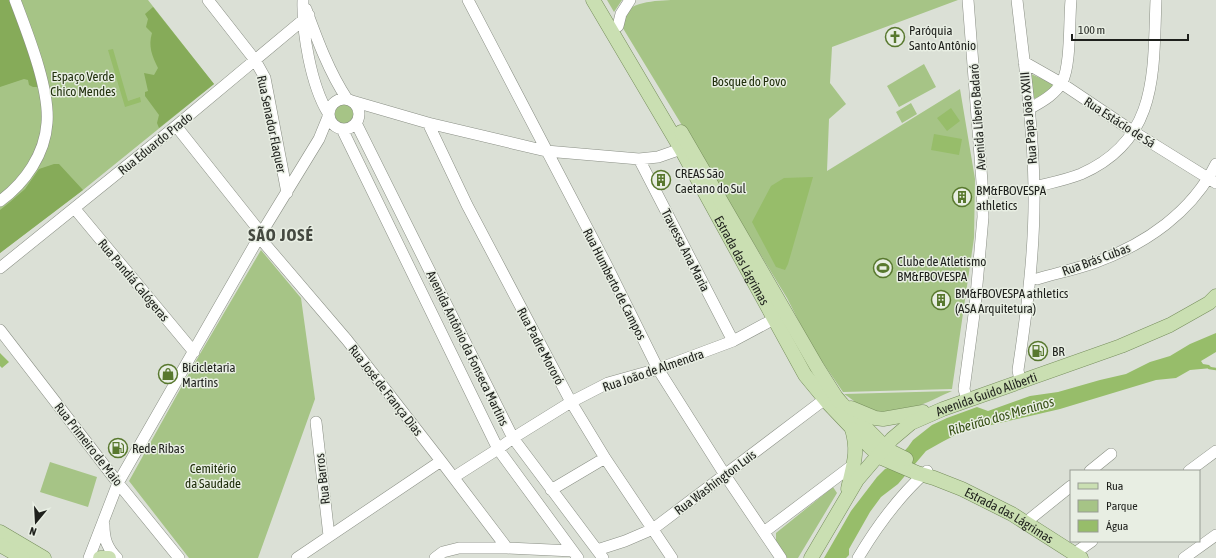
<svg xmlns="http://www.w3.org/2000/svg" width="1216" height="558" font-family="'Asap Condensed',sans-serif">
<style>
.green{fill:#a6c486}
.forest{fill:#86ab59}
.water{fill:#97bd6a}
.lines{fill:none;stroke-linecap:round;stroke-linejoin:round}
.stream{stroke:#97bd6a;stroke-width:2.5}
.minor-casing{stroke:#8a8f85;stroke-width:12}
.major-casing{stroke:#768e5c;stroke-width:15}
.minor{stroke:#fff;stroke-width:11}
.major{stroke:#cadfb2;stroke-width:14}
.labels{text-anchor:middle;stroke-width:3;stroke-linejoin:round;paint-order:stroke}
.poi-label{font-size:13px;fill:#1e201c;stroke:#e8eee3;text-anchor:start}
.park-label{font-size:13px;fill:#202f0c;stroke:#e8eee3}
.street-label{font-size:13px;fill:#1e201c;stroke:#e8eee3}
.water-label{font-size:14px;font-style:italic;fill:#395217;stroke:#e8eee3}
.district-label{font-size:17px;font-weight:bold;letter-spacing:1px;fill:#444840;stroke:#e8eee3}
</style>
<rect width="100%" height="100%" fill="#dbe0d6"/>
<path class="green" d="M0 0H148L214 84 83 190 0 253Z
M607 0H622L614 12Z
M681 0H958L832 47 830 83 846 104 829 119 827 171 960 89 975 179 974 238 952 389 843 392 812 347 787 298 621 25C622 21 623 16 625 13 634 0 666 0 681 0Z
M924 64 936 87 899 107 887 86Z
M1031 74 1054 84 1044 96 1032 99Z
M332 114a12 12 0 1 1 24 0a12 12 0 1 1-24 0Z
M911 103 917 114 902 123 896 112Z
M261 250 301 298 315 399 258 558H189L129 481 197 359Z
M952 391C934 399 898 418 879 414 866 412 855 401 844 394Z
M50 462 97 477 88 507 40 492Z
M833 487 837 493 798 558H785L776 543V533Z"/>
<path class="forest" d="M0 0H12L24 33 38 87H33L29 85 28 80 24 79 0 87Z
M153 7 214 84 159 128 157 123 159 115 145 96V92L148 91 144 73 154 75 158 68C152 56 148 46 152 33L146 27 148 19 145 14Z
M54 164H59L83 190 0 253V210L10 202 25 189 39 169Z"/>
<path class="water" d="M113 49 128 101 140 97 141 102 125 107 108 50Z
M951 108 960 121 947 131 937 118Z
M934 134 962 139 959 155 931 150Z
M813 177 788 264 785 270 776 267 752 222 771 186 784 178Z
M1216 333V352L1201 361 1203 364 1209 365 1212 368 1190 370 1176 378 1156 380 1060 409 961 432 942 442 926 451 898 484 881 497 870 512 849 549V555L846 558H824L851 511 877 477 885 469 890 467 908 447 913 440 932 425 947 418 977 407 988 411 1030 396 1058 392 1100 380 1126 374 1150 362 1170 356 1190 344Z
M0 353 9 362 2 368 0 366Z"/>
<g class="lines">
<path class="stream" d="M1209 368 1216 369"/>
<defs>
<path id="minor" d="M208 0 255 60 265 78 287 193
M303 0C302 33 311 85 328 113
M468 0 606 264 658 369 725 475 781 558
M1017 0C1024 62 1033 125 1034 188 1035 249 1027 310 1018 370L1020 381
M306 9C317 39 329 72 347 99
M618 26 621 14 630 0
M1024 62 1061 83 1134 132 1216 183
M329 114a15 15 0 1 1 30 0a15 15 0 1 1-30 0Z
M352 101 428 123 546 151 639 159 658 157 681 149 687 146
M1029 109C1041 102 1055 95 1062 82 1071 66 1069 20 1071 0
M356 123 513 438 603 558
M428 123 467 205 571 402 605 458 672 558
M176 126 261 233
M342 129 498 449 578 558
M639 159 733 341
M1034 187C1050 183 1066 180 1081 174 1159 140 1153 72 1156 0
M0 201C25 183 45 154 47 123 50 89 27 32 15 0
M75 209 194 352
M259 237 347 340 441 461 507 548
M0 268 176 126 309 15
M1037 279C1057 273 1077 269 1096 262 1146 244 1192 212 1216 164
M0 330 118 483 179 558
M967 401 964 389 975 307 983 217 982 182 968 0
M316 422 329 536
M1090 471 1111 454
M1189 471 1216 451
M454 477 498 449 513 438 571 402 608 383 658 369 733 341 774 319
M551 490 605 458
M1025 523 1071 486
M104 525C104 539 107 548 117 558
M764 532 853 465
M597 550 625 541 653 529 825 399
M1075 553 1092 541
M89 558 118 483 259 237 319 139 328 117
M297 558 441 461
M435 558 443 552 459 548H507L573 551
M858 558C877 526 899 496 927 471
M1184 558 1216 535"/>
<g id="major">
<path id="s1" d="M593 0 681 149 805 375 829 404 869 446 882 458 917 473 934 478 962 489 1012 514 1081 558"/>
<path d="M681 132 817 367 836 397 842 404 888 450 906 459"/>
<path d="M851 408 875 418 883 419 923 412"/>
<path d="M848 489C853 465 859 453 852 429"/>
<path d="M0 532 44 558"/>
<path d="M0 545 23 558"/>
<path d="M100 558H109"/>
<path id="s2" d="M811 558 857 480 892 439 911 423 943 409 1121 346 1170 325 1209 303 1216 296"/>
</g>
</defs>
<use href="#minor" class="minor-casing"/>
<use href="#major" class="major-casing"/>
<use href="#minor" class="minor"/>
<use href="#major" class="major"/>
</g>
<defs>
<symbol id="church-ring" viewBox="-11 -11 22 22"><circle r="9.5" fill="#e8eee3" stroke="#58782e" stroke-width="1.5"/><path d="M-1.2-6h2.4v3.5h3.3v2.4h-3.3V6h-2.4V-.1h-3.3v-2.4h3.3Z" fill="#58782e"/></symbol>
<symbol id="building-ring" viewBox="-11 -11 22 22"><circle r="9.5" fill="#e8eee3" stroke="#58782e" stroke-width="1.5"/><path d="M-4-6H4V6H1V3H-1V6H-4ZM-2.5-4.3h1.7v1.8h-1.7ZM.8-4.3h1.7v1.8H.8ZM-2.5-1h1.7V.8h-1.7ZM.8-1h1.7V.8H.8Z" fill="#58782e"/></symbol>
<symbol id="stadium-ring" viewBox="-11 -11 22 22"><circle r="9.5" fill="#e8eee3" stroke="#58782e" stroke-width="1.5"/><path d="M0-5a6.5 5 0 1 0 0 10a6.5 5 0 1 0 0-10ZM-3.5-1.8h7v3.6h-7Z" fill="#58782e"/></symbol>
<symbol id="fuel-ring" viewBox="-11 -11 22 22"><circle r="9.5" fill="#e8eee3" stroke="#58782e" stroke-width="1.5"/><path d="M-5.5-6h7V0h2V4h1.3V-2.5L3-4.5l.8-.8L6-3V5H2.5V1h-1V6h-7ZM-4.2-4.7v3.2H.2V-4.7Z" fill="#58782e"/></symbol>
<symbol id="shop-ring" viewBox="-11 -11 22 22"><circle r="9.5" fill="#e8eee3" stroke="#58782e" stroke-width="1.5"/><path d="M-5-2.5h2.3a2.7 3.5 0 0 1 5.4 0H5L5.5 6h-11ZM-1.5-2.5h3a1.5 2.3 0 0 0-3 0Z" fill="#58782e"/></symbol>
</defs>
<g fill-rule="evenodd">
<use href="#church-ring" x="884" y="26" width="22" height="22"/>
<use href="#building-ring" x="650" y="169" width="22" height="22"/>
<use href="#building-ring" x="951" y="186" width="22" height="22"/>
<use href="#stadium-ring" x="872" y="257" width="22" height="22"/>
<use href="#building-ring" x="930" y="289" width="22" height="22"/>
<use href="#fuel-ring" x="1027" y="340" width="22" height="22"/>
<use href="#shop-ring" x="157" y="363" width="22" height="22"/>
<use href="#fuel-ring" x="107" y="437" width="22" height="22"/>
</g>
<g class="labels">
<g class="poi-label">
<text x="909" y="35">Paróquia<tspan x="909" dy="15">Santo Antônio</tspan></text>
<text x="675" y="178">CREAS São<tspan x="675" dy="15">Caetano do Sul</tspan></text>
<text x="976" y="195">BM&amp;FBOVESPA<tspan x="976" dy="15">athletics</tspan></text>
<text x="897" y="266">Clube de Atletismo<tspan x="897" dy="15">BM&amp;FBOVESPA</tspan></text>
<text x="955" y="298">BM&amp;FBOVESPA athletics<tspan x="955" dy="15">(ASA Arquitetura)</tspan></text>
<text x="1052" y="356">BR</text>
<text x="182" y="372">Bicicletaria<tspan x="182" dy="15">Martins</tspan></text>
<text x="132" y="453">Rede Ribas</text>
</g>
<g class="park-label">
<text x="83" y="81">Espaço Verde<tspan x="83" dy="15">Chico Mendes</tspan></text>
<text x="749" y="86">Bosque do Povo</text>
<text x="213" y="473">Cemitério<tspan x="213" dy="15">da Saudade</tspan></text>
</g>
<g class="street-label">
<text transform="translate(977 117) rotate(-94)" y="5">Avenida Líbero Badaró</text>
<text transform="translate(1028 118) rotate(-95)" y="5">Rua Papa João XXIII</text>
<text transform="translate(1120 122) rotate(33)" y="5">Rua Estácio de Sá</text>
<text transform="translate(272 124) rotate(78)" y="5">Rua Senador Flaquer</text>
<text transform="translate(155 143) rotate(-39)" y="5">Rua Eduardo Prado</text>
<text transform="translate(686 250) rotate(63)" y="5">Travessa Ana Maria</text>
<text transform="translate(1096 259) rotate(-20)" y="5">Rua Brás Cubas</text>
<text dy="5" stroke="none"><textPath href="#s1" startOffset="300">Estrada das Lágrimas</textPath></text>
<text transform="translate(134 280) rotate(50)" y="5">Rua Pandiá Calógeras</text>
<text transform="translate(615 284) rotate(63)" y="5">Rua Humberto de Campos</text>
<text transform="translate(541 346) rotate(62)" y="5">Rua Padre Mororó</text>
<text transform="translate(468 348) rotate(64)" y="5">Avenida Antônio da Fonseca Martins</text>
<text transform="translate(653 370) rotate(-19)" y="5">Rua João de Almendra</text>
<text transform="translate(386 390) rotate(52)" y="5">Rua José de França Dias</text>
<text dy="5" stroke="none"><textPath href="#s2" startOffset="250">Avenida Guido Aliberti</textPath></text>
<text transform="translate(89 444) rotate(52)" y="5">Rua Primeiro de Maio</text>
<text transform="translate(322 479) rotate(-97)" y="5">Rua Barros</text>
<text transform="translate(715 482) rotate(-37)" y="5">Rua Washington Luis</text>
<text dy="5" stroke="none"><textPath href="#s1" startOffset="684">Estrada das Lágrimas</textPath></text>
</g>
<g class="water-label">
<text transform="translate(1001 416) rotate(-16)" y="5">Ribeirão dos Meninos</text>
</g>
<g class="district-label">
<text x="281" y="241">SÃO JOSÉ</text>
</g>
</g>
<rect x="1070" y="470" width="130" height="72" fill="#e8eee3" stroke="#979c93"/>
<rect x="1078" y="483" width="20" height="6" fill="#cadfb2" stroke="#979c93"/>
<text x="1106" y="490" font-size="12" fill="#1e201c">Rua</text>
<rect x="1078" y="500" width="20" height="12" fill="#a6c486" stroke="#979c93"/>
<text x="1106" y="510" font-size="12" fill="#1e201c">Parque</text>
<rect x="1078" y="520" width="20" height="12" fill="#97bd6a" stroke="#979c93"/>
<text x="1106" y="530" font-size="12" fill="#1e201c">Água</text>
<g transform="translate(36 522) rotate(198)" stroke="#e8eee3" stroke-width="3" paint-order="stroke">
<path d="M0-3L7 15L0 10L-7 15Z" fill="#1e201c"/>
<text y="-6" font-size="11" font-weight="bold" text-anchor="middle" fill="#1e201c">N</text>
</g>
<path d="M1072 34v6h116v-6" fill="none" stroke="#1e201c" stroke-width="2"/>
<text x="1078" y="34" font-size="12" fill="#1e201c" stroke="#e8eee3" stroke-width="3" paint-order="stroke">100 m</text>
</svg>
